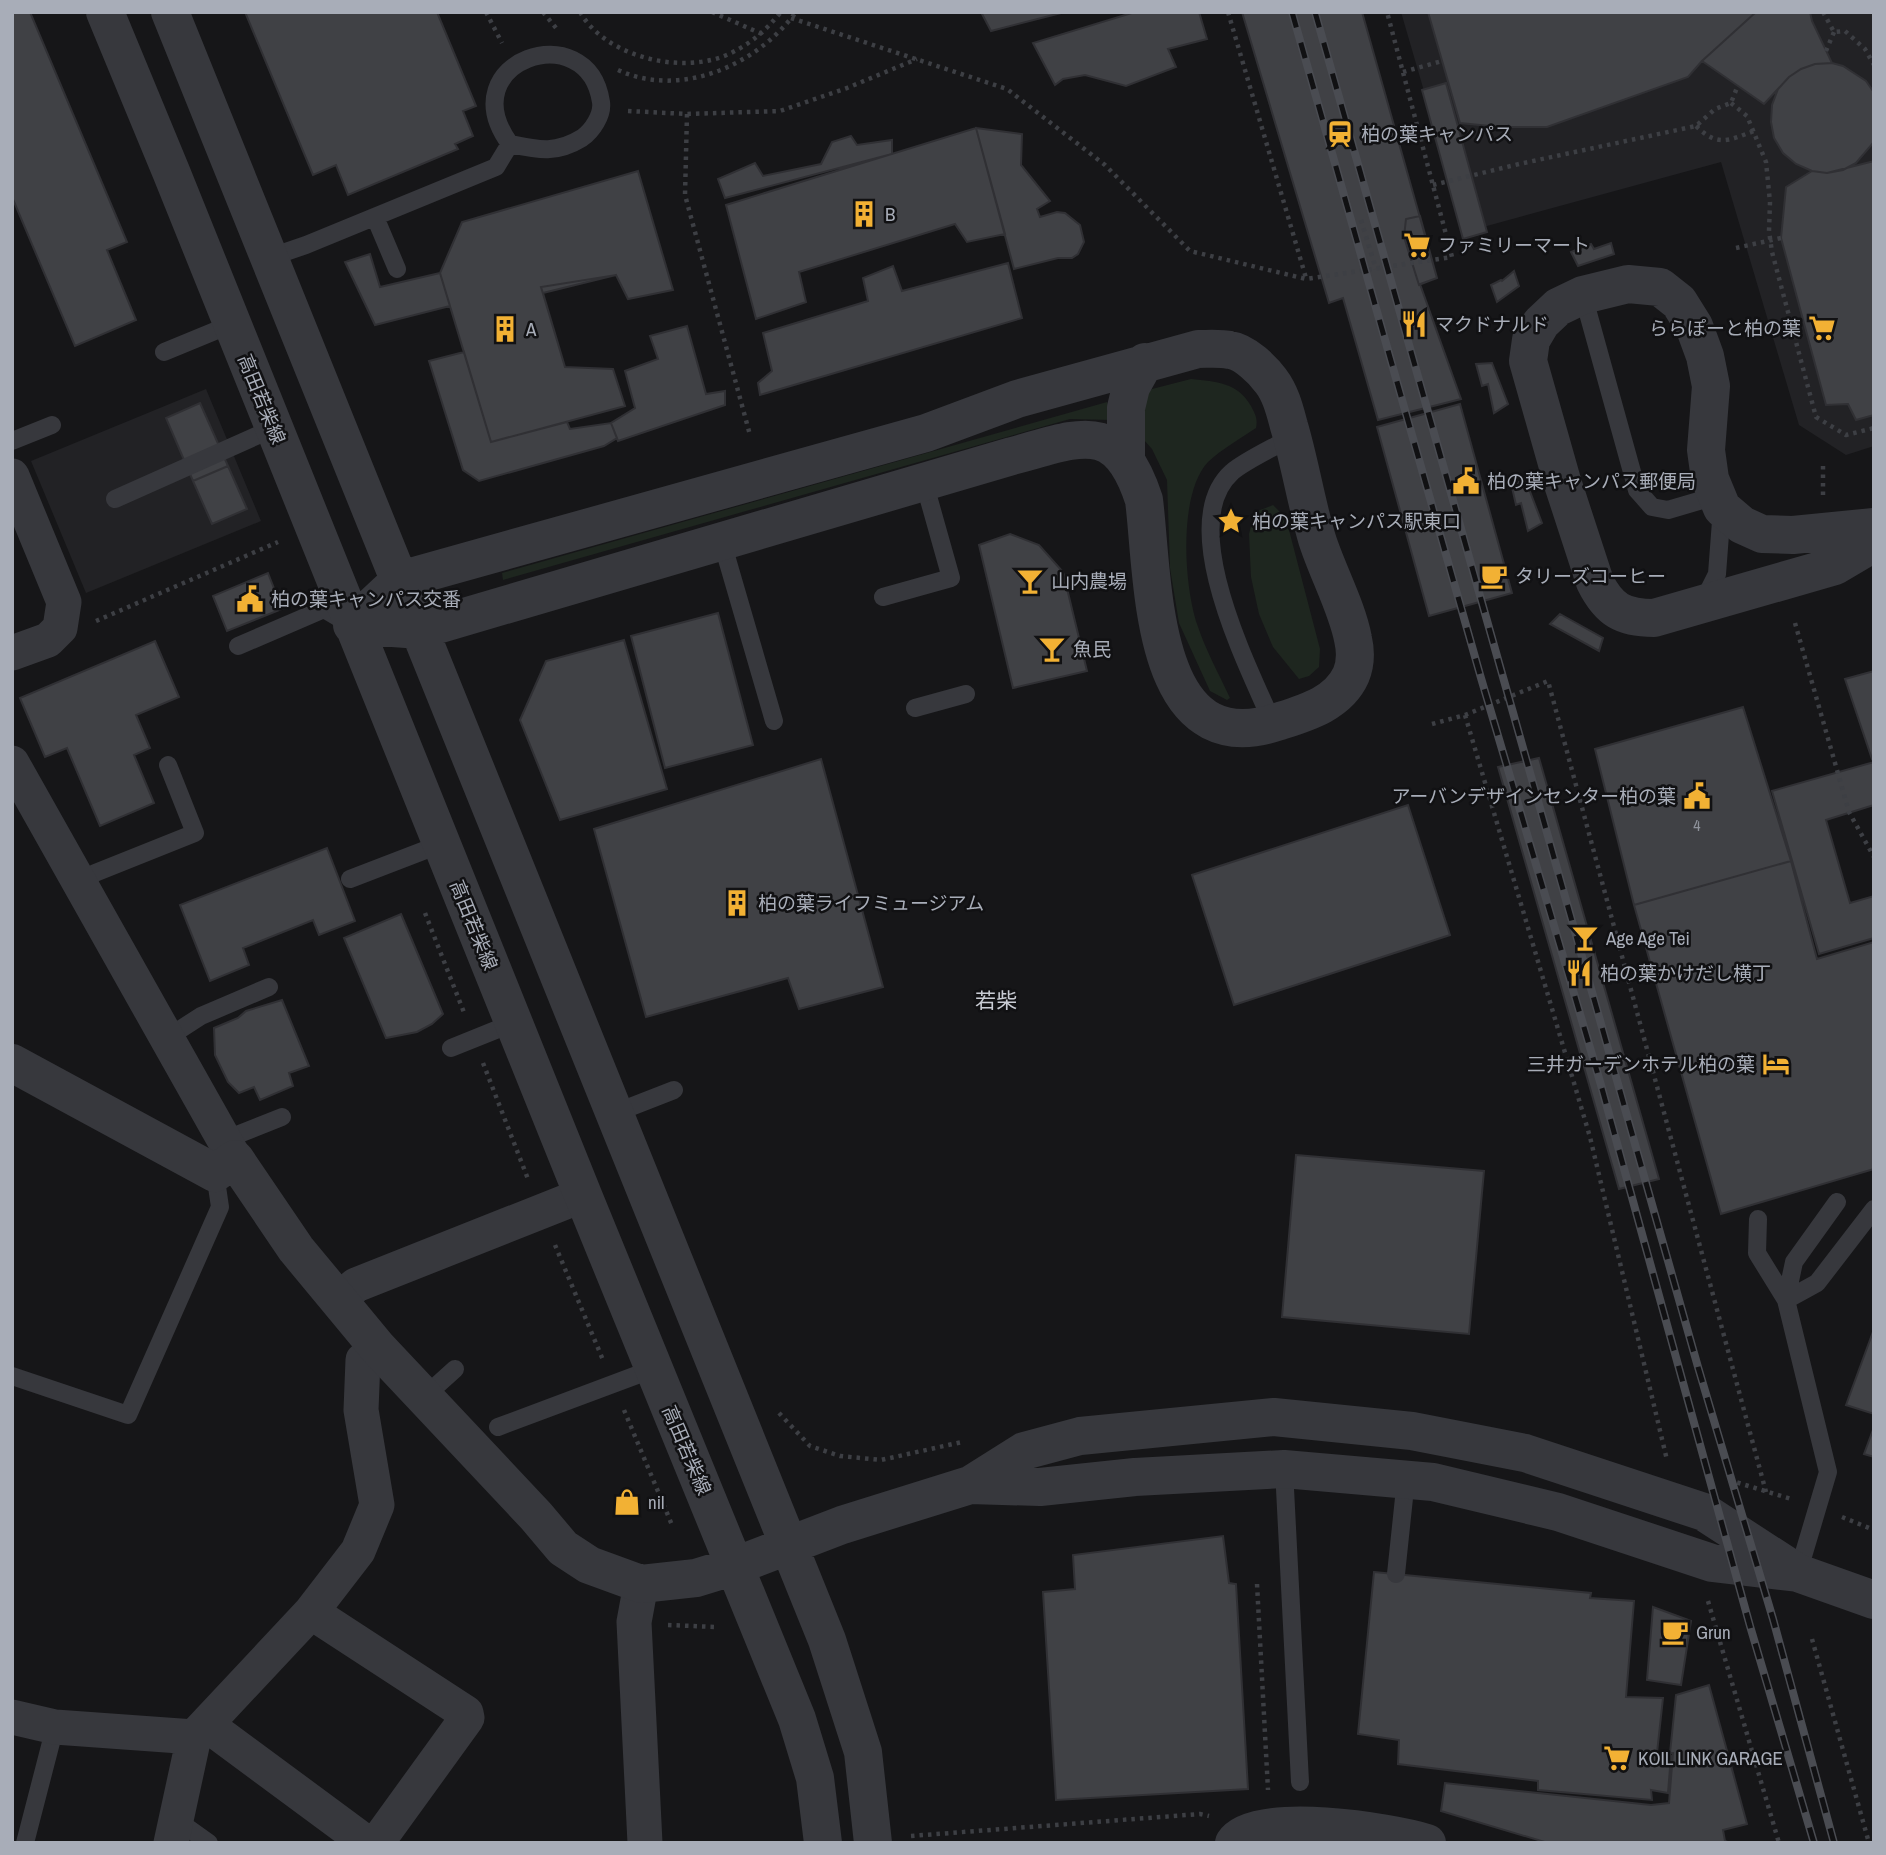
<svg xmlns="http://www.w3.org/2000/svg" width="1886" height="1855" font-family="'Archivo Narrow','Noto Sans JP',sans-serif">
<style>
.built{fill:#222225}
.green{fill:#1e261f}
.building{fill:#404145;stroke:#303034;stroke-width:2}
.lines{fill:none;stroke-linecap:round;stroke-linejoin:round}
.path{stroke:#3d3f44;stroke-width:4.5;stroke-dasharray:3.5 5;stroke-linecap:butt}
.service{stroke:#37383d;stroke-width:18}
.minor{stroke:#37383d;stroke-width:35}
.tertiary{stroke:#37383d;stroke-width:38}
.rail-casing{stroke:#4a4c52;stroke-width:8}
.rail{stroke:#111113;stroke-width:5;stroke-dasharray:16;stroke-linecap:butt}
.labels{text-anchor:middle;stroke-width:5;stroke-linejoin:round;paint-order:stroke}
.number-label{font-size:16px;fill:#8e929b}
.poi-label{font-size:19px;fill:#a8adb8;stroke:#111113;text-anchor:start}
.street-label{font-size:19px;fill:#a8adb8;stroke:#111113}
.neighbourhood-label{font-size:21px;fill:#c9ccd4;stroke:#111113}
</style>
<rect width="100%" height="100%" fill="#161618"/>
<path class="built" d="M1401 12H1874V446L1846 455 1799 425 1721 162 1465 232Z
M206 389 261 521 86 593 31 461Z"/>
<path class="green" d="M1191 379C1217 382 1237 382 1251 406 1255 414 1258 418 1256 428 1241 438 1222 449 1208 462 1178 494 1184 585 1197 624 1205 649 1219 674 1230 698L1227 700 1210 691 1179 623 1170 568 1167 480 1152 449 1144 440 1142 398 1152 389Z
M1107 402 1113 420 1070 419 503 580 502 573Z
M1273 505 1285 517 1289 530 1320 649 1319 667 1309 676 1299 679 1273 647 1259 614 1251 577 1249 534 1255 512Z"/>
<path class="building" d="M12 12H30L127 242 107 250 136 320 75 346 12 197Z
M245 12H437L476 106 463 111 473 136 455 144 458 149 348 195 336 165 313 175Z
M981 12H1065L991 31Z
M1135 12H1199L1207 39 1168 49 1176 67 1126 86 1085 75 1063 79 1055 85 1033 43Z
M1242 12H1362L1437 278 1420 284 1461 399 1378 420 1343 298 1329 303Z
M1428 12H1756L1702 61 1688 77 1547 127H1500L1460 123Z
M1756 12H1810L1812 21 1832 63 1815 64 1801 69 1789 77 1764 104 1702 61Z
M1832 63 1843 66 1866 81 1873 91 1874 142 1856 163 1843 170 1827 173 1812 171 1796 164 1783 153 1774 138 1771 122 1772 105 1778 89 1789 77 1801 69 1815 64Z
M1446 83 1487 232 1463 239 1422 90Z
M976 128 1005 234 967 242 955 224 799 272 806 302 756 319 726 205Z
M976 128 1022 134 1021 165 1050 201 1037 209 1040 217 1057 212 1065 213 1080 225 1084 242 1078 254 1072 258H1058L1014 269Z
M851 136 857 145 892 140V154L725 198 718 179 755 163 763 176 821 164 832 142Z
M1874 161V415L1856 420 1848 404 1826 405 1781 238 1786 187 1812 171 1827 173Z
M638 171 673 290 628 299 616 275 541 287 565 367 613 369 625 406 491 442 440 273 462 222Z
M638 171 673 290 628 299 616 275 543 293 565 367 613 369 625 406 491 442 440 273 462 222Z
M1420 216 1437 278 1419 285 1404 237 1406 219Z
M1611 243 1614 254 1578 266 1571 252 1591 244 1594 249Z
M370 254 380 287 440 273 450 306 375 325 345 262Z
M1008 263 1022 318 760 395 758 383 772 371 763 333 868 301 863 278 893 266 902 291Z
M1514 271 1519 286 1497 302 1491 285 1501 280 1502 281Z
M687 326 706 394 725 391V405L618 441 611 423 635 408 625 371 658 359 650 336Z
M464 352 491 442 567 422 570 429 611 423 617 438 604 446 479 481 463 470 429 361Z
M1492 363 1508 404 1494 413 1488 384 1482 386 1476 364Z
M200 403 228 466 193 481 166 418Z
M1460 404 1512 593 1429 616 1377 427Z
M228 466 247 509 212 524 193 481Z
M1526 481 1542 523 1528 531 1521 503 1516 505 1511 483Z
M1010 534 1039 545 1063 572 1087 671 1013 688 979 545Z
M268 573 282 609 227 631 213 596Z
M718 613 753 745 665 768 631 636Z
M1560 614 1603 638 1599 651 1550 624Z
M624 640 667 789 560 820 520 720 546 661Z
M155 641 179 697 136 715 150 748 134 755 154 803 100 826 67 748 45 757 20 698Z
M1874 671V758L1872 759 1845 679Z
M1743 707 1791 861 1634 905 1595 749Z
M1539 758 1659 1179 1619 1189 1498 767Z
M821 759 883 987 799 1009 788 978 646 1017 594 829Z
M1874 762V805L1826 820 1850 903 1874 896V938L1819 954 1772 791Z
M1408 805 1450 935 1234 1005 1192 875Z
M327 848 355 921 319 935 313 920 243 948 249 965 210 981 180 905Z
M1791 861 1817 959 1874 942V1169L1721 1214 1634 905Z
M401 914 443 1014 432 1024 417 1032 386 1038 344 938Z
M282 1000 309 1066 289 1073 293 1086 260 1100 254 1087 239 1093 228 1082 215 1055 214 1028 238 1018 246 1011Z
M1296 1155 1484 1171 1469 1334 1282 1317Z
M1874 1329V1414L1846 1405Z
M1874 1427V1457L1864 1454Z
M1223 1536 1229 1583 1236 1584 1248 1789 1056 1800 1043 1592 1075 1589 1073 1555Z
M1374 1572 1591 1593 1590 1598 1634 1601 1626 1697 1663 1698 1657 1753H1669L1671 1756 1668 1793 1651 1790 1652 1800 1538 1790V1781L1398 1764 1399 1740 1358 1734Z
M1653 1607 1691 1621 1681 1685 1647 1680Z
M1709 1685 1747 1824 1723 1830 1725 1841 1730 1843H1548L1441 1811 1445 1783 1651 1805 1669 1803 1673 1753H1670L1676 1695Z"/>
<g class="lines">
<path class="path" d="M486 12 502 43
M543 12 556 28
M580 12C606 58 685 76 731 53 753 42 765 31 781 12
M712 12 762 34
M1228 12 1306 278
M1823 12 1834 32 1845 31 1865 49 1874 65
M791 18 1007 89 1105 165 1190 251 1306 279 1452 257 1387 12
M1826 51 1834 32
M618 70C681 99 757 65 796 12
M1403 72 1442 61
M1731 103 1747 116 1766 162 1770 202 1769 231 1772 252 1816 417 1846 435 1874 428
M628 111 687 114 780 111 847 88 917 59
M687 114 685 195 750 435
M1696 126C1718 147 1727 141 1754 131
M1433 185 1519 164 1696 126 1715 109 1731 103 1738 85
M1361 220 1376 269
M1736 248 1781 238
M1823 495V464
M96 621 278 542
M1795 623 1849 812 1874 857
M1465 715 1590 1137 1667 1460
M1432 724 1465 715 1548 681 1766 1492
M425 913 465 1015
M483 1063 528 1179
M555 1245 603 1360
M624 1410 672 1525
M779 1413 810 1446 840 1456 881 1460 962 1442
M1729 1480 1791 1499
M1842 1517 1874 1530
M1257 1584 1268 1790
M1708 1601 1779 1843
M668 1625 716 1627
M1812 1639 1869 1843
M911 1836 1200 1814 1209 1816"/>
<path class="service" d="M375 217 397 269
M268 258 306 245 496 167 510 144C449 61 588 14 601 102 603 115 592 131 582 138 556 154 539 150 510 144
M1583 295 1637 490 1652 507 1668 510 1716 496
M164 352 232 324
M12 441 52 425
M115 499 274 428
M722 542 774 721
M883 597 951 578 924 482
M1703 602 1717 574 1722 508
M238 646 324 609 346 622
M915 708 966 694
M1273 724C1249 668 1174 524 1232 472 1246 460 1275 447 1292 437
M350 879 441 844
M81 884 95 873 195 833 168 765
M167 1038 201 1016 269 987
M451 1048 513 1023
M615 1113 674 1090
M224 1140 282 1117
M1758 1219 1757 1253 1786 1300
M1786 1300 1794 1262 1837 1202
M12 1376 128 1415 220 1207 215 1173
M424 1397 455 1369
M498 1427 653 1369
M1284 1469 1300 1782
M1798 1573 1828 1472 1786 1300 1817 1283 1874 1209
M1396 1574 1406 1479
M175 1825 188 1828 209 1843
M25 1843 55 1727"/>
<path class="minor" d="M12 476 64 602 60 628 48 640 12 653
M12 763 235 1159
M338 1300 356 1285 583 1195
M641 1584 634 1622 645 1843
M311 1612 466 1713 467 1718 378 1841 374 1843
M12 1717 55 1727 194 1737
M207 1725 364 1841 370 1843
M171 1843 194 1737 311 1612 358 1551 377 1505 361 1410 363 1360 378 1348"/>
<path class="tertiary" d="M105 12 172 174 583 1195 797 1719 815 1778 823 1843
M170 12 827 1640 863 1752 873 1843
M1198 349C1208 349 1220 348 1230 350 1245 352 1263 370 1271 381 1281 394 1285 411 1289 426 1300 463 1306 502 1317 539 1327 571 1347 607 1353 639 1356 652 1356 663 1351 675 1338 704 1305 713 1277 722 1148 764 1154 578 1144 500 1117 417 1080 438 1012 456L420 630 352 625 400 580 926 433 1017 399Z
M1126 459V408L1131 387 1145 362
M1874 527 1793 535 1762 534 1742 525 1722 508 1710 479 1706 450 1711 386 1705 356 1694 326 1679 302 1660 287 1628 284 1583 295 1558 307 1541 323 1531 340 1528 361 1562 481 1595 582C1609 610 1623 618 1654 618L1835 566 1874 543
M12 1063 215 1173 235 1159 296 1249 378 1348 536 1516 563 1548 589 1565 641 1584 696 1578 735 1566 842 1525 970 1485 1024 1451 1080 1436 1274 1417 1412 1431 1525 1453 1704 1512 1798 1573
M970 1485 1040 1487 1135 1477 1284 1469 1433 1482 1558 1512 1712 1563 1798 1573 1874 1600
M1234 1843C1255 1810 1393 1832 1427 1843"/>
<defs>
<path id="rail" d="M1292 12 1481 678 1601 1085 1750 1626 1814 1843
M1315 12 1698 1367 1773 1619 1834 1843"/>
</defs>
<use href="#rail" class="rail-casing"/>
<use href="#rail" class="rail"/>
</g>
<defs>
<symbol id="station-bare" viewBox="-9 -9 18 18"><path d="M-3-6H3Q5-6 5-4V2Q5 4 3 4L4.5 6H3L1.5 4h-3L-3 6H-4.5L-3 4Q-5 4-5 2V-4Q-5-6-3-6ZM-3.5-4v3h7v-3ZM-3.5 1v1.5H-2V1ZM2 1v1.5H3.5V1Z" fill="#f2b134" stroke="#111113" stroke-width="2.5" paint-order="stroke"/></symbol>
<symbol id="building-bare" viewBox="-9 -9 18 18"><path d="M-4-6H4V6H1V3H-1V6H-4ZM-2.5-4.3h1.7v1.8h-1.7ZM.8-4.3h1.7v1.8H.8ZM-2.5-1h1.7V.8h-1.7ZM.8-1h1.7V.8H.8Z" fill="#f2b134" stroke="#111113" stroke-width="2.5" paint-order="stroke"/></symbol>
<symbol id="supermarket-bare" viewBox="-9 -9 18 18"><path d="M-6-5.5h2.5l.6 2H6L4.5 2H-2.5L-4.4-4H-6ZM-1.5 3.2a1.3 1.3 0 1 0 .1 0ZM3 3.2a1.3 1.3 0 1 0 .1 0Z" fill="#f2b134" stroke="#111113" stroke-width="2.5" paint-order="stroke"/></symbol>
<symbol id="restaurant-bare" viewBox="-9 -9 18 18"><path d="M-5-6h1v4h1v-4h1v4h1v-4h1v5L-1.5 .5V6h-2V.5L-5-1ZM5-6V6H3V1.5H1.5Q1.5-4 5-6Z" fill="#f2b134" stroke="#111113" stroke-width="2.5" paint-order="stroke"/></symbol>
<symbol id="civic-bare" viewBox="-9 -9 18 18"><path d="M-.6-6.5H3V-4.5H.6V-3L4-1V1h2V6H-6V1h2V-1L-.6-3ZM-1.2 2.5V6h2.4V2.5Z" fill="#f2b134" stroke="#111113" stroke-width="2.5" paint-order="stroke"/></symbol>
<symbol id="sight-bare" viewBox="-9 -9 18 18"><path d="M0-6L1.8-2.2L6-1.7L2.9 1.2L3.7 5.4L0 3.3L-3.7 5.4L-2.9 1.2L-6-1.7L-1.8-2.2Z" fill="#f2b134" stroke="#111113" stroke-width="2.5" paint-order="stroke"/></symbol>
<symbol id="cafe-bare" viewBox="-9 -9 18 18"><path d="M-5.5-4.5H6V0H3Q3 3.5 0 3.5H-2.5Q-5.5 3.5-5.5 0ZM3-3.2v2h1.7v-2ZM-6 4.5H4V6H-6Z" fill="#f2b134" stroke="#111113" stroke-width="2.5" paint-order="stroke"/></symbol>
<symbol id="bar-bare" viewBox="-9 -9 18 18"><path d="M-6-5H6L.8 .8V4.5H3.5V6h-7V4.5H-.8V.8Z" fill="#f2b134" stroke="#111113" stroke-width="2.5" paint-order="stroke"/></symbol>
<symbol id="hotel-bare" viewBox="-9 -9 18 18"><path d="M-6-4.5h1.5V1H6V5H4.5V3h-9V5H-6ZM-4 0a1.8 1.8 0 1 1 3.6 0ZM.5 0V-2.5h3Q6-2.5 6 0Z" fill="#f2b134" stroke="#111113" stroke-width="2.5" paint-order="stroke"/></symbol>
<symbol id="shop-bare" viewBox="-9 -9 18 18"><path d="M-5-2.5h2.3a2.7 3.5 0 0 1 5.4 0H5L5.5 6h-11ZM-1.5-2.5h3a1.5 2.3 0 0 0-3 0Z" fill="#f2b134" stroke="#111113" stroke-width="2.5" paint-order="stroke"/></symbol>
</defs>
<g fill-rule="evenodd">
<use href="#station-bare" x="1321" y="115" width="38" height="38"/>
<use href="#building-bare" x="845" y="195" width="38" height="38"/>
<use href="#supermarket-bare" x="1398" y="226" width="38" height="38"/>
<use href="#restaurant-bare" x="1395" y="305" width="38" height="38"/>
<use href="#supermarket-bare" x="1803" y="309" width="38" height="38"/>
<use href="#building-bare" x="486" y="310" width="38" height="38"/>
<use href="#civic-bare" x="1447" y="462" width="38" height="38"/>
<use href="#sight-bare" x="1212" y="502" width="38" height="38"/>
<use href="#cafe-bare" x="1475" y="557" width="38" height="38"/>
<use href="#bar-bare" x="1011" y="562" width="38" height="38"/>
<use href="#civic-bare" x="231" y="580" width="38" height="38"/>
<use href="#bar-bare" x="1033" y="630" width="38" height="38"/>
<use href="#civic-bare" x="1678" y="777" width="38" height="38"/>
<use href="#building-bare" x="718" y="884" width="38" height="38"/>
<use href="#bar-bare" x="1566" y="919" width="38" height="38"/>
<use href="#restaurant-bare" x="1560" y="954" width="38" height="38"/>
<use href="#hotel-bare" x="1757" y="1045" width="38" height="38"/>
<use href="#shop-bare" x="608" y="1483" width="38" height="38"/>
<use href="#cafe-bare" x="1656" y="1613" width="38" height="38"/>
<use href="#supermarket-bare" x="1598" y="1739" width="38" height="38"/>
</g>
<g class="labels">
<g class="number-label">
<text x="1697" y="831">4</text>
</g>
<g class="poi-label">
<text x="1361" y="141">柏の葉キャンパス</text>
<text x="885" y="221">B</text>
<text x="1438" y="252">ファミリーマート</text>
<text x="1435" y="331">マクドナルド</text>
<text x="1801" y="335" text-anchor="end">ららぽーと柏の葉</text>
<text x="526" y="336">A</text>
<text x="1487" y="488">柏の葉キャンパス郵便局</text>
<text x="1252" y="528">柏の葉キャンパス駅東口</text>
<text x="1515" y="583">タリーズコーヒー</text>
<text x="1051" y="588">山内農場</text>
<text x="271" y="606">柏の葉キャンパス交番</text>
<text x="1073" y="656">魚民</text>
<text x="1676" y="803" text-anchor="end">アーバンデザインセンター柏の葉</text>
<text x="758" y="910">柏の葉ライフミュージアム</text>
<text x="1606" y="945">Age Age Tei</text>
<text x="1600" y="980">柏の葉かけだし横丁</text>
<text x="1755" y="1071" text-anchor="end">三井ガーデンホテル柏の葉</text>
<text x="648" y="1509">nil</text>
<text x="1696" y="1639">Grun</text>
<text x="1638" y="1765">KOIL LINK GARAGE</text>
</g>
<g class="street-label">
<text transform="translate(262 399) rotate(68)" y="7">高田若柴線</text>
<text transform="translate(474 925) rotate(68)" y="7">高田若柴線</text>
<text transform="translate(687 1450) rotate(67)" y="7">高田若柴線</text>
</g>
<g class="neighbourhood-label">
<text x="996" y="1008">若柴</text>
</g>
</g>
<rect width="1886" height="1855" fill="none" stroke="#a8adb8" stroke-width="28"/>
</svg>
